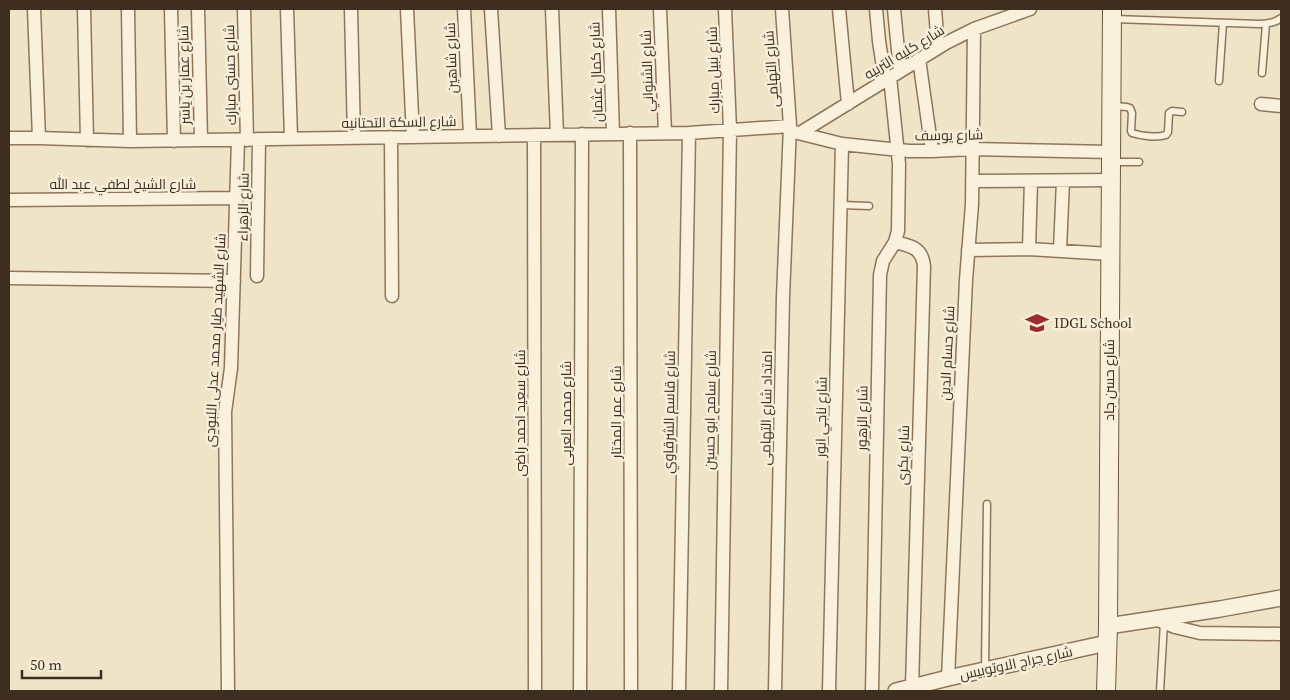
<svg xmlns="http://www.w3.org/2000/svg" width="1290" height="700" font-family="'Source Serif 4',Cairo,serif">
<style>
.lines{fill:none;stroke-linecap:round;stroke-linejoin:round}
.service-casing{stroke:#8d765c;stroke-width:9}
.minor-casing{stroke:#8d765c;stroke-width:15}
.tertiary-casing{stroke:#8d765c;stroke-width:18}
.secondary-casing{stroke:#6f573f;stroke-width:20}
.service{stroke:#faf1dc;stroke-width:6}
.minor{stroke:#faf1dc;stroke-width:12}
.tertiary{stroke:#faf1dc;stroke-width:15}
.secondary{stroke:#faf1dc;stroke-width:18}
.labels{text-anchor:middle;stroke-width:5;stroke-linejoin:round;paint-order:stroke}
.street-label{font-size:14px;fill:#3d2e20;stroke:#f7eed8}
.poi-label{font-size:14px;fill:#3d2e20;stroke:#f7eed8;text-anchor:start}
</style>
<rect width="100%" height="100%" fill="#f0e4c8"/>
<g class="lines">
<defs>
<path id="service" d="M1114 19 1259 24C1267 24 1275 23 1281 18
M1262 73 1266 24
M1219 81 1223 23
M1113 106 1127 107 1130 108 1132 113 1131 131 1132 133C1141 136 1157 138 1166 135L1168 132 1169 113 1172 111 1182 112
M1113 162H1139
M841 205 869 206
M985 670 987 504
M1160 691 1164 623"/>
<path id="minor" d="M34 9 39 138
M84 9 87 140
M128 9 130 141
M171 9 174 141
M198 9 201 140
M244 9 247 140
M287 9 291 139
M351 9 354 138
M407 9 413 137
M464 9 470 136
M491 9 499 136
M552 9 557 135
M609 9 613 134
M660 9 665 133
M839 9 848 104
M876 9 879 41 885 80
M894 9 900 71
M935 9 938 47
M919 59 932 151
M1261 104 1281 106
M790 131 842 144 909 151H932L972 149 1111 152
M630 133 631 691
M800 133 946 43 974 29 1030 9
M534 135 535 691
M391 137 392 296
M9 138H39L130 141 689 133 790 126
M972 181 1111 180
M9 200 237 198
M895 242C910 246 922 247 924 266L912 687
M1029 249 1031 181
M968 250 1029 249 1110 254
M1060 250 1063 181
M257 276 259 139
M9 278 234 281
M1155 619 1175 627 1200 633 1281 634
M948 678 966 280 972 204 974 29
M228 691 225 412 231 368 238 140
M580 691 582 134
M679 691 689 133
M721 691 730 130 725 9
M775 691 783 297 790 126 782 9
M829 691 842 144
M872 691 880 275 883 261 895 242 898 231 899 164 890 77"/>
<path id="tertiary" d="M1108 626 1220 609 1281 598
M896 691 948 678 1107 643"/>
<path id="secondary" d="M1106 691 1108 626 1112 9"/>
</defs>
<use href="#service" class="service-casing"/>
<use href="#minor" class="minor-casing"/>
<use href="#tertiary" class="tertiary-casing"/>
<use href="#secondary" class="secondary-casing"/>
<use href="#service" class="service"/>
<use href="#minor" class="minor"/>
<use href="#tertiary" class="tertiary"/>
<use href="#secondary" class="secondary"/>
</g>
<defs>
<symbol id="school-bare" viewBox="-9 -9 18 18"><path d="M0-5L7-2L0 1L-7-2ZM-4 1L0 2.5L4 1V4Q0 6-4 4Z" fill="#9e2a2b" stroke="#f7eed8" stroke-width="2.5" paint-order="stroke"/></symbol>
</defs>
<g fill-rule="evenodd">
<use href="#school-bare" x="1021" y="307" width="32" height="32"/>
</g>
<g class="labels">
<g class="street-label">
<text transform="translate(904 52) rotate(-31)" y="5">شارع كليه التربيه</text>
<text transform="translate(451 58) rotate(-92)" y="5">شارع شاهين</text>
<text transform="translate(771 69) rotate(-94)" y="5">شارع التهامى</text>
<text transform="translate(713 70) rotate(-92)" y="5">شارع نبيل مبارك</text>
<text transform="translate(647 71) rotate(-92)" y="5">شارع الشنواني</text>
<text transform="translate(596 72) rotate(-92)" y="5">شارع كمال عثمان</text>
<text transform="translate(184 75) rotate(-91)" y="5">شارع عمار بن ياسر</text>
<text transform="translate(230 75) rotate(-91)" y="5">شارع حسنى مبارك</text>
<text transform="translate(399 122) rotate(-1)" y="5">شارع السكة التحتانيه</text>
<text transform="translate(949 135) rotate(-1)" y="5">شارع يوسف</text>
<text x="123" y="189">شارع الشيخ لطفي عبد الله</text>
<text transform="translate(243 207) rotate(-89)" y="5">شارع الزهراء</text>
<text transform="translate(215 340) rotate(-87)" y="5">شارع الشهيد طيار محمد عدلى اللبودى</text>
<text transform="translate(947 353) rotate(-87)" y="5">شارع حسام الدين</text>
<text transform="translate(1109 380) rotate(-90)" y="5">شارع حسن جاد</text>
<text transform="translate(766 408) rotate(-89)" y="5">امتداد شارع التهامى</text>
<text transform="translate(710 410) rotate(-89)" y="5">شارع سامح ابو حسين</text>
<text transform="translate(616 412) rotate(-90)" y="5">شارع عمر المختار</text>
<text transform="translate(669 412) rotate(-89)" y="5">شارع قاسم الشرقاوي</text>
<text transform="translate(520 413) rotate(-90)" y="5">شارع سعيد احمد راضى</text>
<text transform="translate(566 413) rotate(-90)" y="5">شارع محمد العربى</text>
<text transform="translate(821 417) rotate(-89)" y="5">شارع ناجي انور</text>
<text transform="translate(862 418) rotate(-89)" y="5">شارع الزهور</text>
<text transform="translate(903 455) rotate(-88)" y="5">شارع بكرى</text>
<text transform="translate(1016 663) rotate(-12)" y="5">شارع جراج الاوتوبيس</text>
</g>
<g class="poi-label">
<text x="1054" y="328">IDGL School</text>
</g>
</g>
<rect width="1290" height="700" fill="none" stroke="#3d2e20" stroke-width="20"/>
<path d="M22 670v8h79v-8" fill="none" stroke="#3d2e20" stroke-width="2.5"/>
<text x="30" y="670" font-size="15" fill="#3d2e20" stroke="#f7eed8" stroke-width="4" paint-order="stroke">50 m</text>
</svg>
